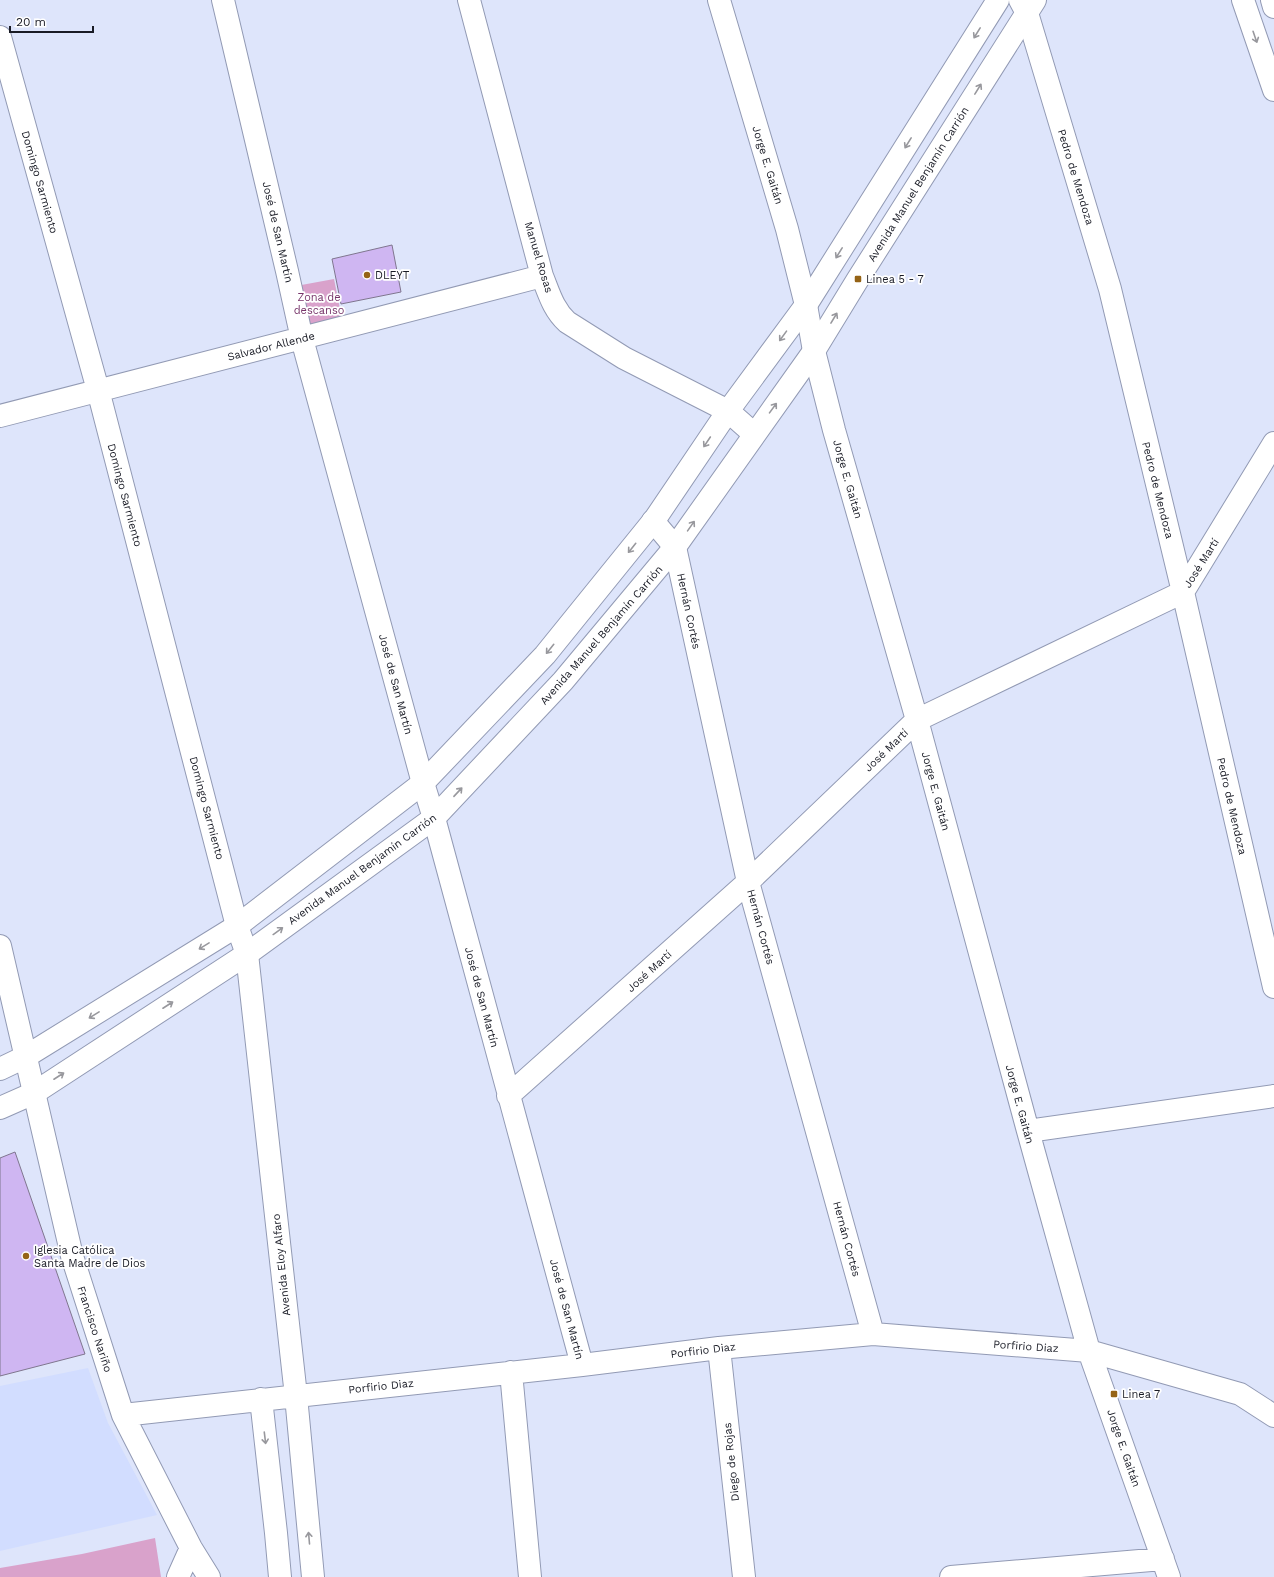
<svg xmlns="http://www.w3.org/2000/svg" width="1274" height="1577" font-family="'Work Sans',sans-serif">
<style>
.built{fill:#d2ddff}
.green{fill:#d9a2cb}
.building{fill:#cfb6f2;stroke:#7f768e}
.lines{fill:none;stroke-linecap:round;stroke-linejoin:round}
.minor-casing{stroke:#929ab4;stroke-width:24}
.major-casing{stroke:#929ab4;stroke-width:24}
.minor{stroke:#fff;stroke-width:22}
.major{stroke:#fff;stroke-width:22}
.oneway{stroke:#98989d}
.poi-dot{fill:#956316;stroke:#fff;stroke-width:1.5}
.labels{text-anchor:middle;stroke-width:3.5;stroke-linejoin:round;paint-order:stroke}
.street-label{font-size:11px;fill:#191b25;stroke:#fff}
.poi-label{font-size:11px;fill:#191b25;stroke:#fff;text-anchor:start}
.park-label{font-size:11px;fill:#763469;stroke:#fff}
</style>
<rect width="100%" height="100%" fill="#dee5fb"/>
<path class="built" d="M88 1368 108 1423 157 1515 0 1551V1386Z"/>
<path class="green" d="M334 279 342 319 302 327 296 286Z
M155 1538 161 1577H0V1568L82 1554Z"/>
<path class="building" d="M392 245 401 292 341 304 332 259Z
M15 1152 85 1354 0 1376V1158Z"/>
<g class="lines">
<defs>
<path id="minor" d="M223 0 287 271 302 339 423 783 434 818 582 1365
M469 0 542 276C549 293 553 309 567 322L624 358 728 411 754 434
M719 0 787 229 806 305 814 351 834 430 917 720 1028 1131 1089 1351 1169 1577
M1020 0 1027 13 1110 289 1183 592 1274 987
M1243 0 1274 90
M1272 0 1274 7
M0 37 98 390 237 926 247 954 296 1396 313 1577
M0 416 542 276
M653 521 675 547 748 882 873 1334
M0 946 72 1256 123 1415 191 1548 209 1577
M508 1096 748 882 917 720 1183 592 1274 443
M1028 1131 1274 1096
M719 1348 744 1577
M511 1372 530 1577
M261 1399 276 1533 280 1577
M123 1415 582 1365 719 1348 873 1334 1089 1351 1240 1394 1274 1416
M178 1577 191 1548
M951 1577 1163 1559"/>
<path id="major" d="M0 1069 25 1057 237 926 423 783 545 655 655 519 728 411 806 305 998 0
M0 1108 34 1093 247 954 434 818 563 681 675 547 814 351 858 279 1035 0"/>
</defs>
<use href="#minor" class="minor-casing"/>
<use href="#major" class="major-casing"/>
<use href="#minor" class="minor"/>
<use href="#major" class="major"/>
</g>
<defs><path id="oneway-shaft" d="M-6 0H5M1.5-3L5.5 0L1.5 3" fill="none" stroke-width="1.6" stroke-linecap="round" stroke-linejoin="round"/></defs>
<g class="oneway">
<use href="#oneway-shaft" transform="translate(977 33) rotate(122)"/>
<use href="#oneway-shaft" transform="translate(1255 37) rotate(71)"/>
<use href="#oneway-shaft" transform="translate(978 89) rotate(-58)"/>
<use href="#oneway-shaft" transform="translate(908 143) rotate(122)"/>
<use href="#oneway-shaft" transform="translate(839 253) rotate(122)"/>
<use href="#oneway-shaft" transform="translate(834 318) rotate(-59)"/>
<use href="#oneway-shaft" transform="translate(783 336) rotate(126)"/>
<use href="#oneway-shaft" transform="translate(773 408) rotate(-54)"/>
<use href="#oneway-shaft" transform="translate(707 442) rotate(124)"/>
<use href="#oneway-shaft" transform="translate(691 526) rotate(-55)"/>
<use href="#oneway-shaft" transform="translate(632 548) rotate(129)"/>
<use href="#oneway-shaft" transform="translate(550 649) rotate(129)"/>
<use href="#oneway-shaft" transform="translate(458 792) rotate(-47)"/>
<use href="#oneway-shaft" transform="translate(278 931) rotate(-36)"/>
<use href="#oneway-shaft" transform="translate(204 946) rotate(148)"/>
<use href="#oneway-shaft" transform="translate(168 1005) rotate(-33)"/>
<use href="#oneway-shaft" transform="translate(94 1015) rotate(148)"/>
<use href="#oneway-shaft" transform="translate(59 1076) rotate(-33)"/>
<use href="#oneway-shaft" transform="translate(265 1438) rotate(83)"/>
<use href="#oneway-shaft" transform="translate(309 1538) rotate(-95)"/>
</g>
<g class="poi-dot">
<circle cx="367" cy="275" r="4"/>
<rect x="854" y="275" width="8" height="8" rx="2"/>
<circle cx="26" cy="1256" r="4"/>
<rect x="1110" y="1390" width="8" height="8" rx="2"/>
</g>
<g class="labels">
<g class="street-label">
<text transform="translate(768 165) rotate(73)" y="4">Jorge E. Gaitán</text>
<text transform="translate(1076 177) rotate(73)" y="4">Pedro de Mendoza</text>
<text transform="translate(40 182) rotate(74)" y="4">Domingo Sarmiento</text>
<text transform="translate(918 184) rotate(-58)" y="4">Avenida Manuel Benjamín Carrión</text>
<text transform="translate(278 232) rotate(77)" y="4">José de San Martín</text>
<text transform="translate(539 257) rotate(73)" y="4">Manuel Rosas</text>
<text transform="translate(271 346) rotate(-14)" y="4">Salvador Allende</text>
<text transform="translate(848 479) rotate(74)" y="4">Jorge E. Gaitán</text>
<text transform="translate(1158 490) rotate(76)" y="4">Pedro de Mendoza</text>
<text transform="translate(125 495) rotate(75)" y="4">Domingo Sarmiento</text>
<text transform="translate(1201 563) rotate(-58)" y="4">José Martí</text>
<text transform="translate(689 611) rotate(78)" y="4">Hernán Cortés</text>
<text transform="translate(601 635) rotate(-49)" y="4">Avenida Manuel Benjamín Carrión</text>
<text transform="translate(396 684) rotate(75)" y="4">José de San Martín</text>
<text transform="translate(886 750) rotate(-44)" y="4">José Martí</text>
<text transform="translate(936 791) rotate(75)" y="4">Jorge E. Gaitán</text>
<text transform="translate(1232 806) rotate(77)" y="4">Pedro de Mendoza</text>
<text transform="translate(207 808) rotate(75)" y="4">Domingo Sarmiento</text>
<text transform="translate(362 869) rotate(-36)" y="4">Avenida Manuel Benjamín Carrión</text>
<text transform="translate(761 927) rotate(75)" y="4">Hernán Cortés</text>
<text transform="translate(649 971) rotate(-42)" y="4">José Martí</text>
<text transform="translate(482 997) rotate(75)" y="4">José de San Martín</text>
<text transform="translate(1020 1104) rotate(75)" y="4">Jorge E. Gaitán</text>
<text transform="translate(847 1239) rotate(75)" y="4">Hernán Cortés</text>
<text transform="translate(281 1265) rotate(-96)" y="4">Avenida Eloy Alfaro</text>
<text transform="translate(567 1309) rotate(75)" y="4">José de San Martín</text>
<text transform="translate(95 1329) rotate(72)" y="4">Francisco Nariño</text>
<text transform="translate(1026 1346) rotate(4)" y="4">Porfirio Diaz</text>
<text transform="translate(703 1350) rotate(-7)" y="4">Porfirio Diaz</text>
<text transform="translate(381 1386) rotate(-6)" y="4">Porfirio Diaz</text>
<text transform="translate(1124 1448) rotate(71)" y="4">Jorge E. Gaitán</text>
<text transform="translate(731 1462) rotate(-96)" y="4">Diego de Rojas</text>
</g>
<g class="poi-label">
<text x="375" y="279">DLEYT</text>
<text x="866" y="283">Linea 5 - 7</text>
<text x="34" y="1254">Iglesia Católica<tspan x="34" dy="13">Santa Madre de Dios</tspan></text>
<text x="1122" y="1398">Linea 7</text>
</g>
<g class="park-label">
<text x="319" y="301">Zona de<tspan x="319" dy="13">descanso</tspan></text>
</g>
</g>
<path d="M10 26v6h83v-6" fill="none" stroke="#191b25" stroke-width="2"/>
<text x="16" y="26" font-size="12" fill="#191b25" stroke="#ffffff" stroke-width="3" paint-order="stroke">20 m</text>
</svg>
